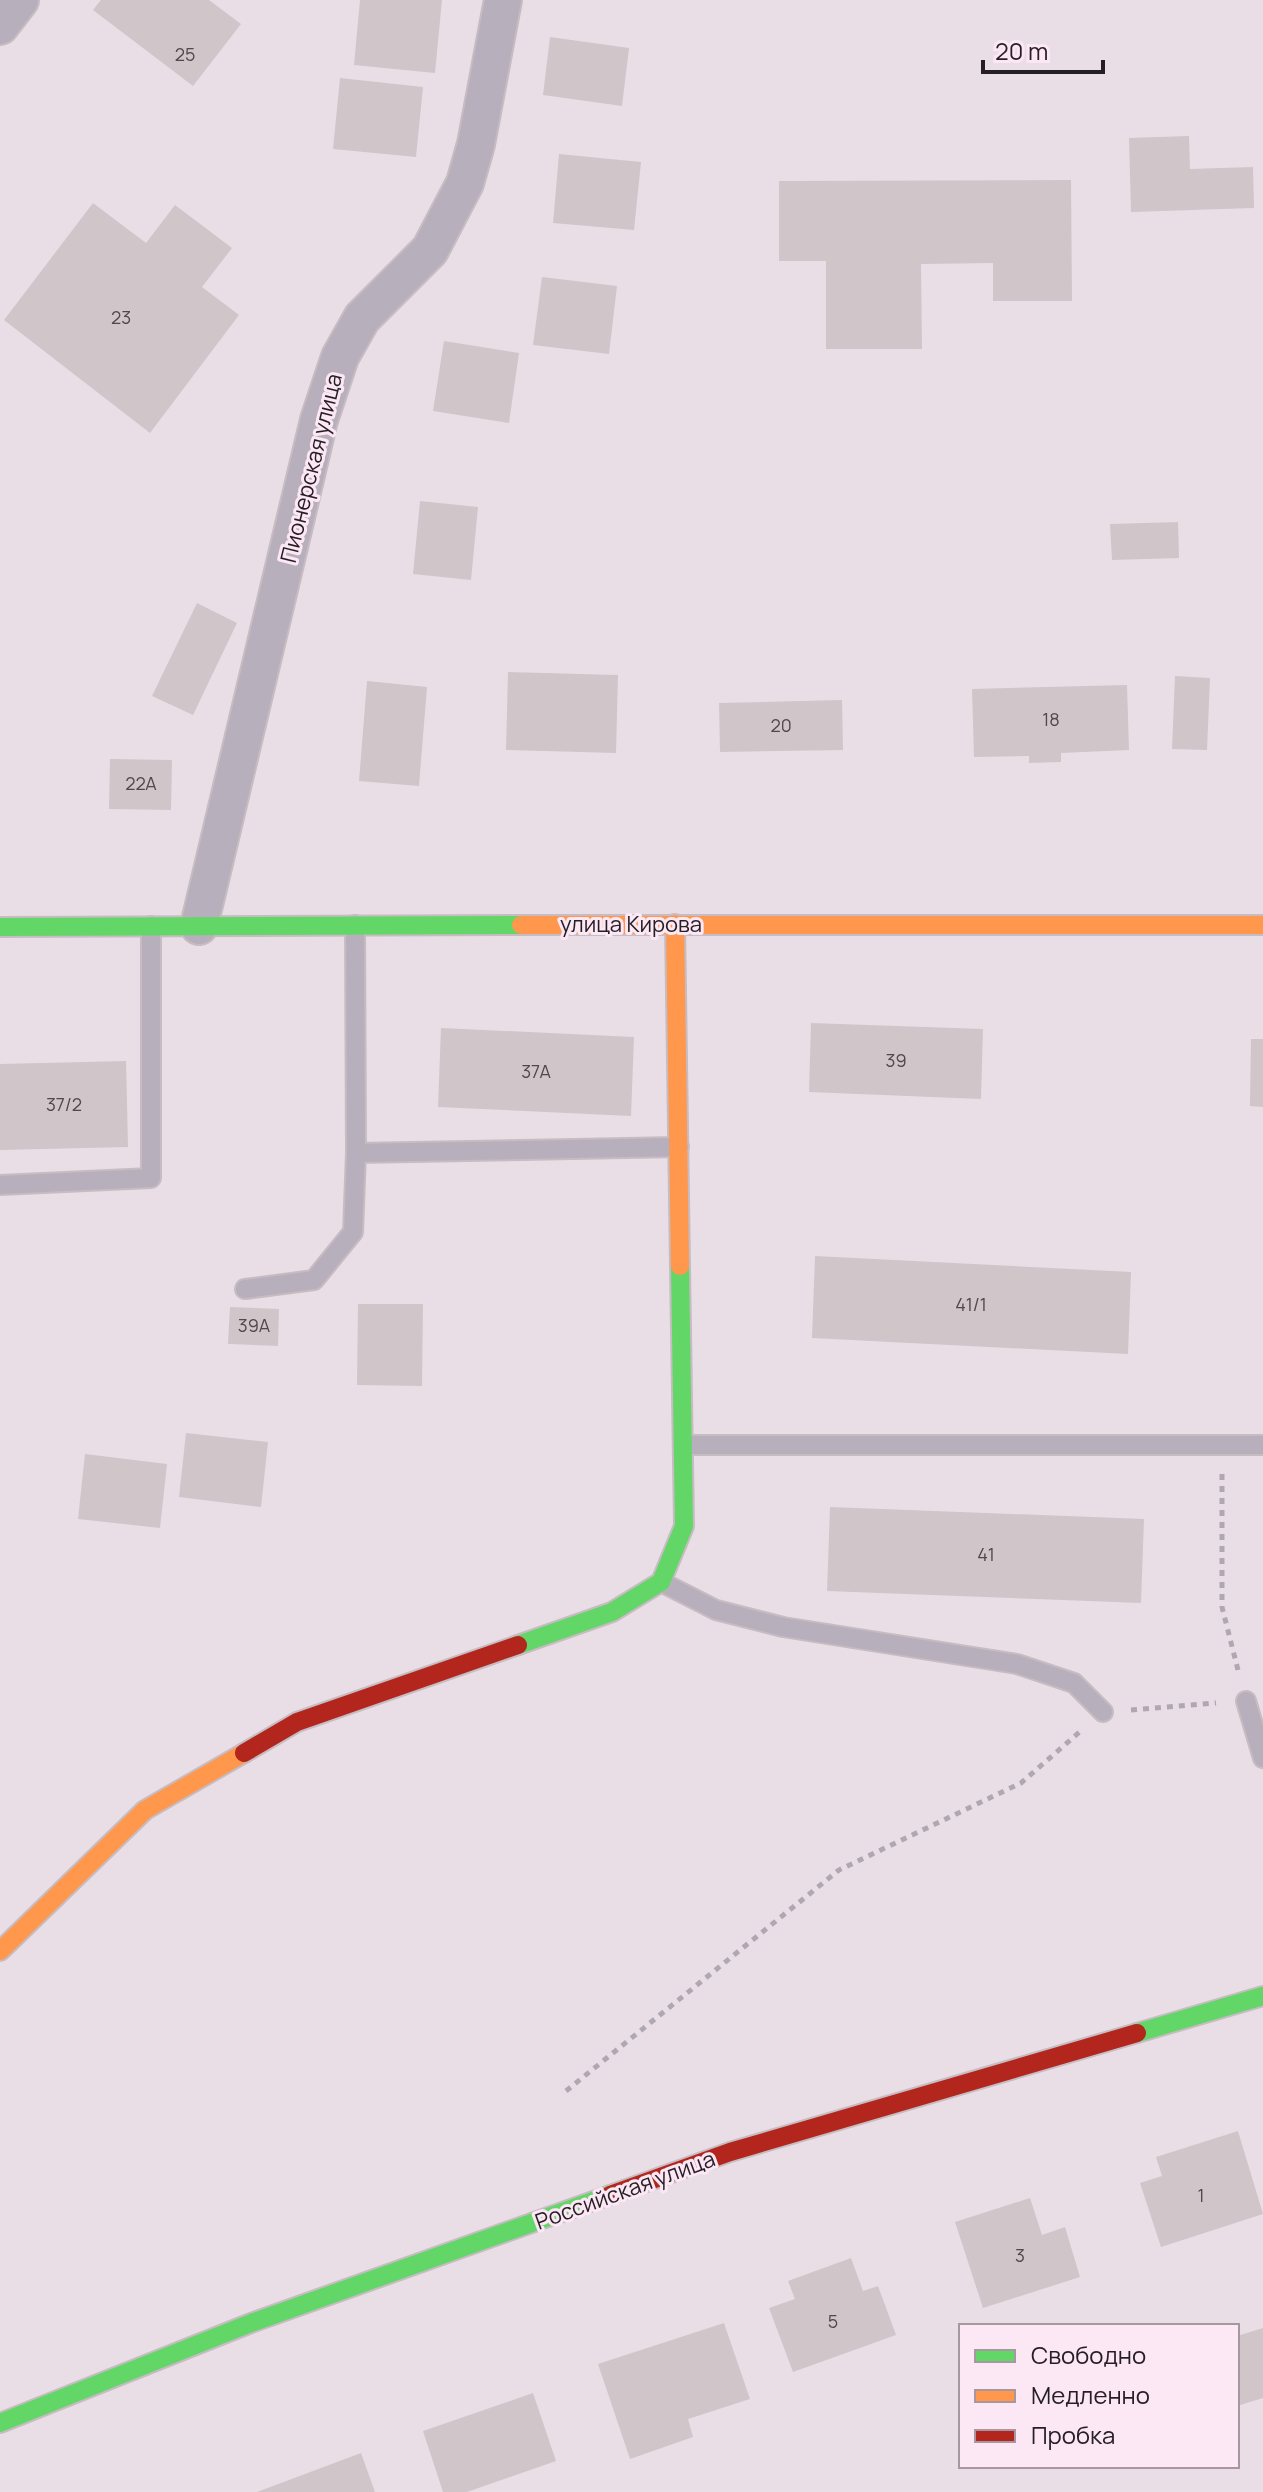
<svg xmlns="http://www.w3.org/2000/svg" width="1263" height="2492" font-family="Manrope,sans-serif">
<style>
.building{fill:#d0c5c9}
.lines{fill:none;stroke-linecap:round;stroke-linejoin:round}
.lane-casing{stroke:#c6bcc2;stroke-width:22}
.street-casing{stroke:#c6bcc2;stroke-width:40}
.fast-casing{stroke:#c6bcc2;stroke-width:22}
.slow-casing{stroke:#c6bcc2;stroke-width:22}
.jam-casing{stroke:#c6bcc2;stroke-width:22}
.path{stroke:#afa8b2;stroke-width:5;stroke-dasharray:6 6;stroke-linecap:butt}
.lane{stroke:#b7afbc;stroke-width:18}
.street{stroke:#b7afbc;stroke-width:36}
.fast{stroke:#63d668;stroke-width:18}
.slow{stroke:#ff974d;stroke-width:18}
.jam{stroke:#b3261e;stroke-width:18}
.labels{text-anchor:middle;stroke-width:6;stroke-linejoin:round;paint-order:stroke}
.number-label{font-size:18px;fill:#50484c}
.street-label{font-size:22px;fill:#251e23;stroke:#fce7f4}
</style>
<rect width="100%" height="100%" fill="#eadee6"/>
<path class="building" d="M101 0H209L241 24 193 86 93 10Z
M360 0H442L435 73 354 65Z
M550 37 629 48 622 106 543 95Z
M340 78 423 87 416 157 333 149Z
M1189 136 1190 169 1253 167 1254 208 1131 212 1129 138Z
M559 154 641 162 634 230 553 223Z
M1071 180 1072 301H993V263L921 264 922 349H826V261H779V181Z
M93 203 146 243 175 205 232 248 202 287 239 315 150 433 4 320Z
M542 277 617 286 609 354 533 345Z
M444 341 519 353 509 423 433 411Z
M420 501 478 507 471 580 413 574Z
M1178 522 1179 558 1112 560 1110 524Z
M197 603 237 623 193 715 152 696Z
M508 672 618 675 616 753 506 750Z
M1175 676 1210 678 1207 750 1172 749Z
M367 681 427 687 419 786 359 781Z
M1127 685 1129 750 1061 753V762L1029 763V756L974 757 972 689Z
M842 700 843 750 720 752 719 703Z
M110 759 172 760 171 810 109 809Z
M811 1023 983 1029 981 1099 809 1092Z
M441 1028 634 1037 631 1116 438 1107Z
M1251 1039H1263V1107L1250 1106Z
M126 1061 128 1147 0 1150V1064Z
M815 1256 1131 1272 1128 1354 812 1338Z
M358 1304H423L422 1386 357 1385Z
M230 1307 279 1309 278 1346 228 1344Z
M186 1433 268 1442 261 1507 179 1497Z
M85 1454 167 1464 160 1528 78 1519Z
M830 1507 1144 1519 1141 1603 827 1591Z
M1238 2131 1263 2214 1161 2247 1140 2183 1162 2176 1156 2157Z
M1030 2198 1042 2235 1065 2227 1080 2277 983 2308 955 2222Z
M851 2258 863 2291 878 2286 896 2335 793 2372 769 2308 795 2299 788 2281Z
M724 2323 750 2399 688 2419 693 2437 630 2459 598 2364Z
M1263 2328V2398L1237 2406V2336Z
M533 2393 556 2461 467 2492H443L423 2431Z
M361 2453 375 2492H257Z"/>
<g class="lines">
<defs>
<path id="lane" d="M355 925 356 1153
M0 1185 151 1178V926
M245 1289 314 1280 353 1232 356 1153 679 1147
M683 1445H1263
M661 1582 716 1610 783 1627 1017 1664 1074 1683 1103 1712
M1246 1701 1263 1758"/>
<path id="street" d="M0 26 20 0
M199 926 319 420 340 357 362 318 430 250 465 183 476 144 503 0"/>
<path id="fast" d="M0 927 521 925
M518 1645 612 1612 661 1582 684 1526 680 1266
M1137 2033 1263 1996
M0 2423 251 2323 610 2195"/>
<path id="slow" d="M675 924 680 1266
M521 925H1263
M0 1951 145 1810 244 1753"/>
<path id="jam" d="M244 1753 297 1722 518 1645
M610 2195 730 2152 1137 2033"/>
</defs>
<use href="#lane" class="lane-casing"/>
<use href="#street" class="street-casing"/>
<use href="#fast" class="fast-casing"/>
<use href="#slow" class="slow-casing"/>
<use href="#jam" class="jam-casing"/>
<path class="path" d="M1222 1474V1607L1239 1674
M1131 1710 1216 1703
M566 2091 839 1870 1021 1783 1083 1729"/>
<use href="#lane" class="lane"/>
<use href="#street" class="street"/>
<use href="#fast" class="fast"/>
<use href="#slow" class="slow"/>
<use href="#jam" class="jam"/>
</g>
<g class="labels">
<g class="number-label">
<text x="185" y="61">25</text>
<text x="121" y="324">23</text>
<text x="1051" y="726">18</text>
<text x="781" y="732">20</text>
<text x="141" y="790">22А</text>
<text x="896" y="1067">39</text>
<text x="536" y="1078">37A</text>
<text x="64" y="1111">37/2</text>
<text x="971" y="1311">41/1</text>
<text x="254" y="1332">39А</text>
<text x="986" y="1561">41</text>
<text x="1201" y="2202">1</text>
<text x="1020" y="2262">3</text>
<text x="833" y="2328">5</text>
</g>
<g class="street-label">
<text transform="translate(311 468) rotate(-76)" y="8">Пионерская улица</text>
<text x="631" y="932">улица Кирова</text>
<text transform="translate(625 2190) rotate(-20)" y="8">Российская улица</text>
</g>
</g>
<rect x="959" y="2324" width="280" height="144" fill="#fce7f4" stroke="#a697a0" stroke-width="2"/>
<rect x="975" y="2350" width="40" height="12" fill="#63d668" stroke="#a697a0" stroke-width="2"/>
<text x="1031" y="2364" font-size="24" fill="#251e23">Свободно</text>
<rect x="975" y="2390" width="40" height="12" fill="#ff974d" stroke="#a697a0" stroke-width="2"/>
<text x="1031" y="2404" font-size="24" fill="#251e23">Медленно</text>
<rect x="975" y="2430" width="40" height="12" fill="#b3261e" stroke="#a697a0" stroke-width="2"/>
<text x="1031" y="2444" font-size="24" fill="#251e23">Пробка</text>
<path d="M983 60v12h120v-12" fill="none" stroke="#251e23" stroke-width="4"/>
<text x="995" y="60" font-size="24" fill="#251e23" stroke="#fce7f4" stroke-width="6" paint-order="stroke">20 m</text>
</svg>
